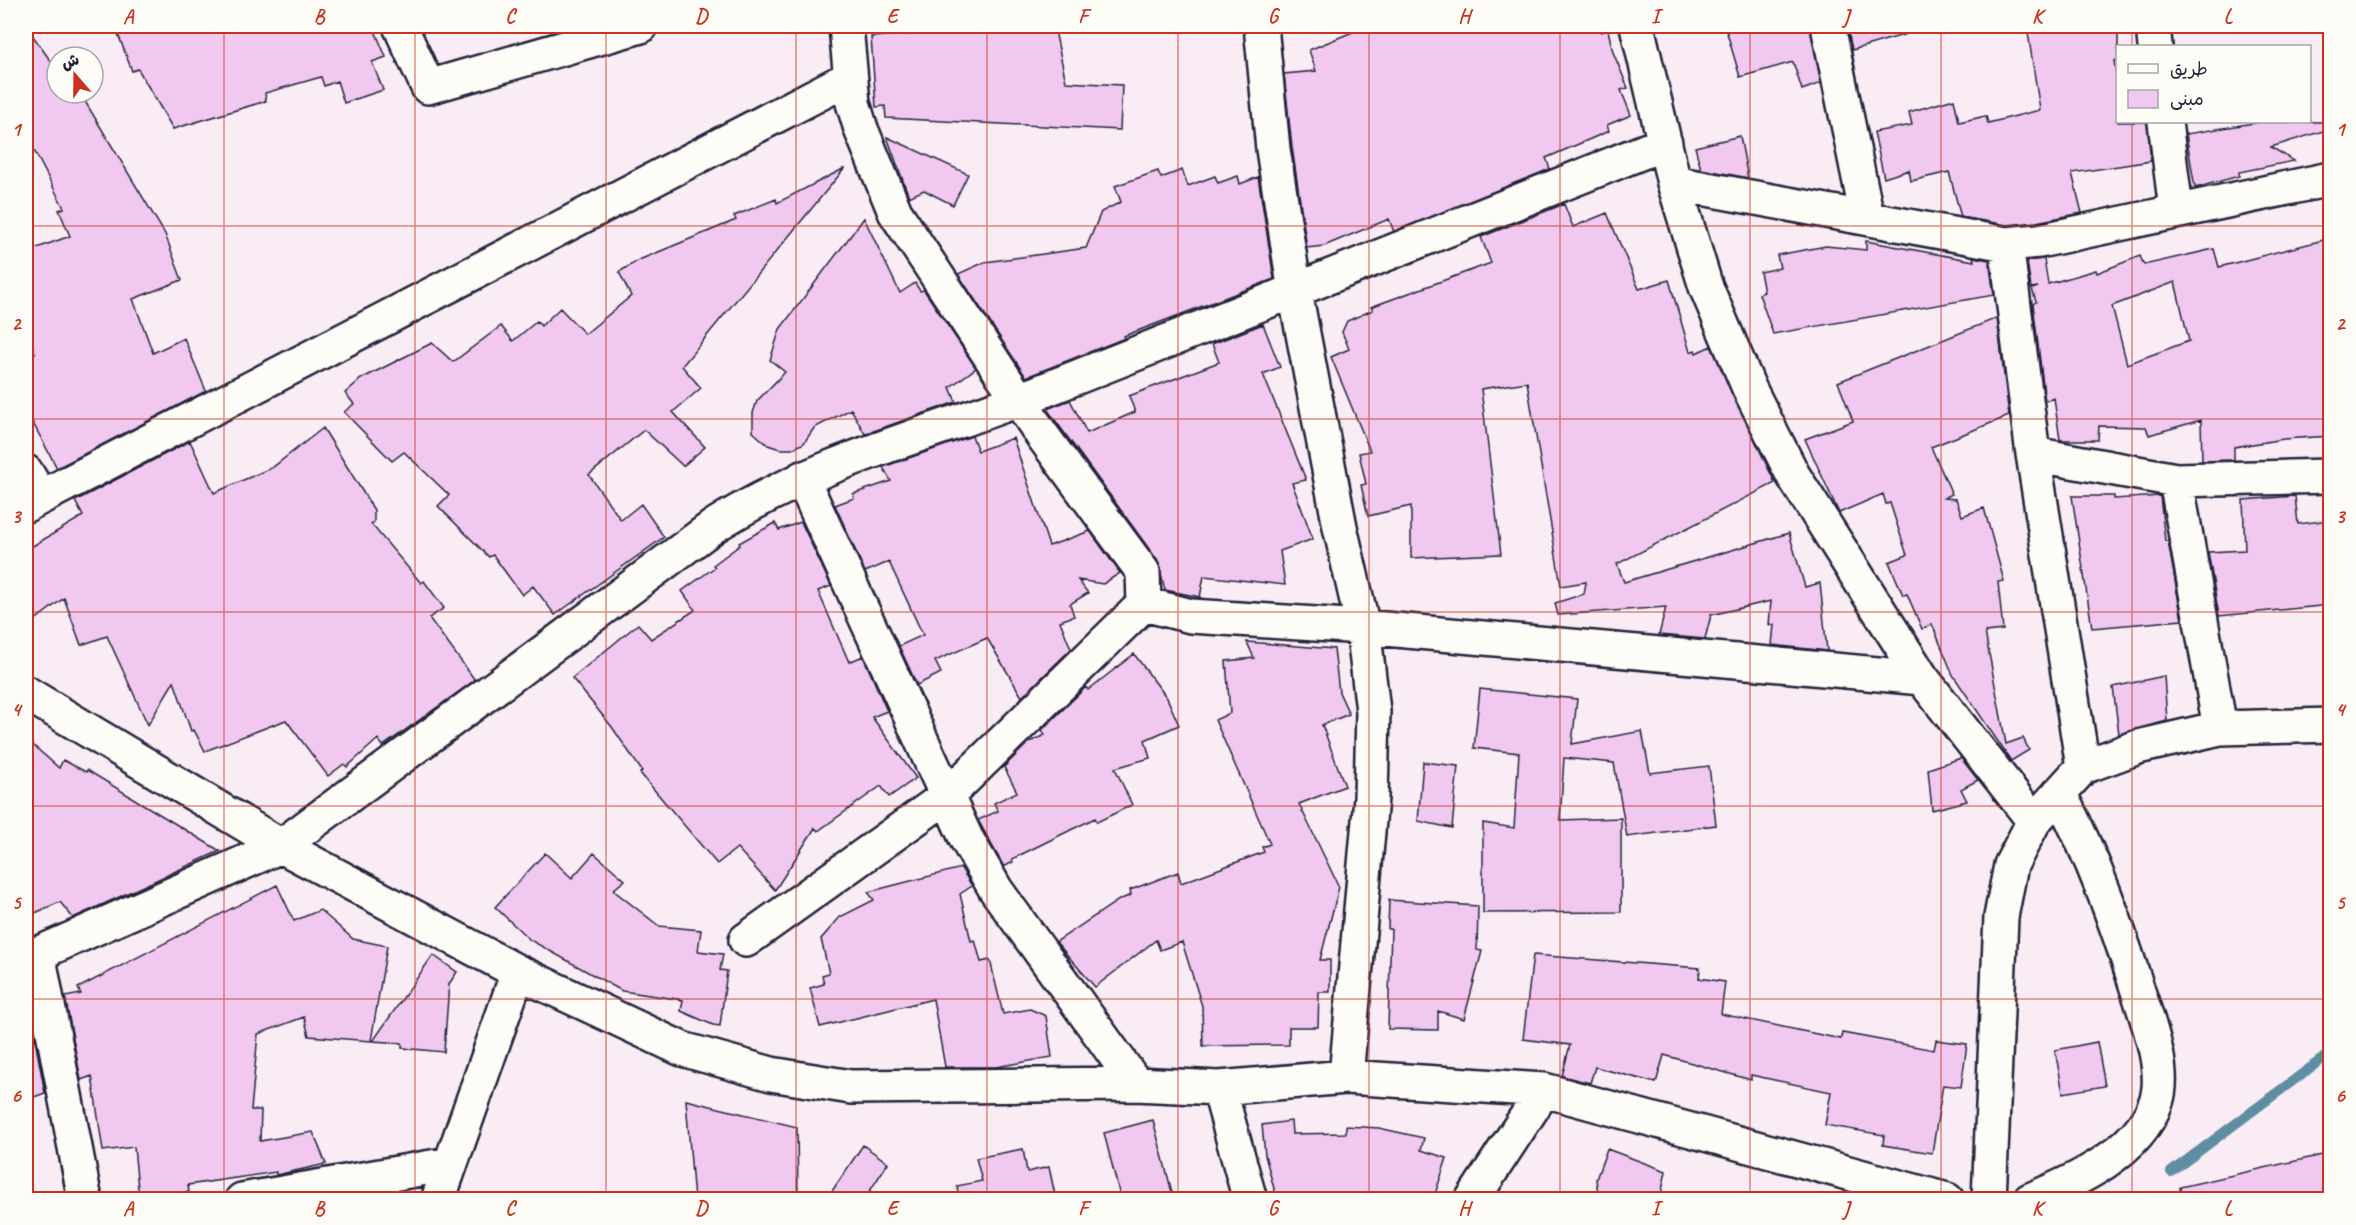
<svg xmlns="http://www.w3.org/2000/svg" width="2356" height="1225" font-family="Caveat,'Playpen Sans Arabic',sans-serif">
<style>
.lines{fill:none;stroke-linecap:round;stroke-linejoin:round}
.stream{stroke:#5f8ea2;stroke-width:10}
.building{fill:#f1c8f0;stroke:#22223b;stroke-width:1.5;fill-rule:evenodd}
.minor-casing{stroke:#22223b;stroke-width:38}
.minor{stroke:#fdfcf7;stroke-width:33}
.grid{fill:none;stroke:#c8321e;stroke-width:1.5;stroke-opacity:0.55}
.neatline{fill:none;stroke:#c8321e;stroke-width:2}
.grid-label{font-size:20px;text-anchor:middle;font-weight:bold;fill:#c8321e}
</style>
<rect width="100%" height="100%" fill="#f9ecf5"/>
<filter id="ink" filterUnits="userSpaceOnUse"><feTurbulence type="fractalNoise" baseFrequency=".0167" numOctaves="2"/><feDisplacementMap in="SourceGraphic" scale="12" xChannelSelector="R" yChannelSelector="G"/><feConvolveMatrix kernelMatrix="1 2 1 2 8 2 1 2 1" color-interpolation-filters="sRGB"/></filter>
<g filter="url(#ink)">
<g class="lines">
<path class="stream" d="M2171 1172 2330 1053"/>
</g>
<path class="building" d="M26 26 57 70V93H80L165 234 182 280 133 299 153 353 184 338 206 391 57 468 26 410V357L35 353 26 323V252L70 236 59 210 64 208 26 135Z
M115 26H373L386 57 372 62 383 90 344 103 337 81 324 86 321 77 265 93 266 101 173 129 138 69 132 71Z
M1005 26H1054L1066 82 1122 85 1120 130 886 118 885 106 876 107 871 37 1005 28Z
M1367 26H1600L1601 32 1608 30 1613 52 1628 88 1621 90 1631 115 1607 125 1609 131 1546 158 1550 169 1394 232 1389 219 1324 246 1307 248 1292 147 1284 74 1316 71 1309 50Z
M1725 26H1810L1821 83 1802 90 1793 62 1740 77Z
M1847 26H1906L1907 34 1852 50Z
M2027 26H2118V60L2114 61 2118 85V122H2147L2151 161 2072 173 2082 213 2036 222 2007 225 1961 217 1949 172 1911 181 1909 170 1884 178 1874 132 1912 125 1909 112 1954 99 1959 122 1986 116 1988 123 2040 110Z
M2260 122H2329L2330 129 2271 147 2294 161 2239 172V176L2195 188 2186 134Z
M1740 136 1748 178 1701 169 1695 147Z
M887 137 968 174 953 205 924 190 909 197Z
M845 168 682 366 701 388 673 412 705 447 683 466 644 430 589 475 621 520 641 504 664 537 555 615 533 586 522 595 493 555 489 557 438 506 449 495 404 452 392 461 344 412 354 404 345 393 361 379 432 343 453 362 501 326 513 341 537 321 541 326 560 308 585 334 631 296 619 272 639 260 736 220 734 216 776 199 777 203Z
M1182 170 1188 186 1215 176 1218 183 1238 176 1240 184 1258 177 1274 279 1124 336 1125 338 1026 377 958 274 985 262 1086 248 1101 212 1121 202 1115 186 1158 171 1161 178Z
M1564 204 1573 227 1607 213 1639 289 1669 280 1690 352 1695 350 1696 353 1711 346 1775 483 1617 564 1624 582 1789 533 1805 587 1820 583 1827 651 1772 645 1774 625H1769L1771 601 1711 615 1705 639 1659 635 1666 607 1558 615 1555 603 1584 594 1586 582 1561 586 1527 382 1481 389 1501 554 1411 558V506L1368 516 1361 485 1366 484 1359 453 1370 451 1331 357 1349 349 1342 332 1347 321 1373 310 1371 307 1491 263 1481 237Z
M864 218 900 293 915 283 920 291 924 290 976 368 950 387 956 402 865 434 851 409 814 428 804 443 792 449H780L768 445 753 432V413L757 401 785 372 770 360 780 329Z
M2331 238V436L2284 439 2234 447V460L2202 461 2201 420 2149 435 2146 427 2099 426 2098 440H2060L2054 398 2045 401 2033 304 2036 302 2032 289 2038 287 2031 288 2027 261 2044 259 2048 284 2096 270 2097 273 2140 256 2144 265 2214 249 2219 267ZM2175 282 2189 341 2127 364 2112 306Z
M1866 241 1974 261 1973 257 1989 260 1994 295 1773 334 1759 294 1764 292 1760 272 1780 268 1777 255 1826 246 1866 250Z
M1997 318 2009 416 1931 447 1952 494 1944 498 1956 499 1962 516 1984 508 2004 581 1998 582 2003 630 1985 632 2006 744 2023 738 2029 750 2011 761 1953 675 1932 624 1922 629 1907 594 1903 595 1889 562 1907 555 1890 503 1886 504 1883 494 1839 513 1805 439 1853 421 1838 382Z
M1263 324 1280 367 1263 374 1306 480 1292 483 1313 539 1280 551 1285 585 1204 576 1200 597 1165 590 1158 561 1047 409 1070 400 1087 433 1135 412 1129 396 1219 362 1212 344Z
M323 428 374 510V522L371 524 421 583 424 581 444 608 429 618 475 680 383 746 378 739 347 767 344 764 328 776 286 720 205 751 194 730 191 731 174 681 148 725 107 636 81 645 64 598 26 627V550L83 516 75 501 190 441 214 493 273 467Z
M972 436 978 451 1013 438 1049 546 1090 531 1120 573 1103 584 1078 580 1088 593 1070 604 1074 616 1060 621 1071 649 1022 697 987 638 935 661 941 673 917 685 899 646 923 635 889 562 865 572 835 505 854 498 853 494 891 481 883 467Z
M2072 496H2114V499L2160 496 2165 541H2168L2182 620 2092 628Z
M2295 496 2298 524 2331 520V605L2219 616 2208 552 2245 550 2243 500Z
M801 522 831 586 818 591 849 662 863 656 887 711 872 717 916 778 889 797 881 786 818 831 815 828 775 890 737 848 717 864 640 773 642 771 612 727 572 678 638 624 651 639 695 610 682 591 715 567 713 565 740 545 739 543 775 523 779 530Z
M1247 642 1334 649 1339 692 1349 714 1322 725 1345 786 1299 804 1339 887 1320 960H1330V992H1319L1318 1027H1289V1045L1203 1046 1202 1006 1182 942 1160 950 1156 940 1095 987 1056 942 1119 900 1131 895 1130 890 1178 872 1181 883 1264 852 1262 847 1270 844 1215 720 1230 713 1226 661 1254 658Z
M1134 654 1167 698 1179 725 1145 740 1150 758 1115 768 1132 805 1097 822 1095 818 1012 859 1013 862 1004 867 978 820 998 811 994 803 1017 792 1004 767 1028 743 1045 735 1042 730 1086 687 1088 690Z
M2164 676 2167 721 2119 734 2113 687Z
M1480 689 1577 699 1572 744 1642 731 1650 773 1709 766 1716 825 1627 837 1614 763 1564 758 1560 820 1621 818V912L1483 913V823L1514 828 1519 753 1474 748Z
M26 739 59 768 63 760 86 772 87 770 220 851 73 918 60 902 26 917Z
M1961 758 1978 780 1961 789 1967 801 1932 810 1928 769Z
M1423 762 1458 766 1452 828 1418 821Z
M545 853 572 878 594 853 625 880 613 890 659 926 701 930 698 951 723 954 720 970 727 971 720 1026 713 1025 681 1011 683 1000 622 991 530 940 495 907Z
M961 868 972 886 960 894 971 941 975 940 981 962 990 960 1003 1014 1030 1009 1046 1016 1052 1057 996 1067H945L933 999 820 1027 810 988 824 984 822 975 829 973 821 939 840 917 874 900 868 892Z
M277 885 294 921 320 910 353 939 387 946 371 1041 309 1036 304 1017 258 1034 251 1110H261L260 1141 313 1132 326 1164 276 1175V1172L188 1185 189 1192 139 1199 134 1147 103 1151 92 1076 81 1080 65 997 81 994 78 988Z
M1389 900 1478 906 1477 950 1482 951 1464 1019 1438 1011V1030L1388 1029 1391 929H1388Z
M433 955 457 972 449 984 444 1052 402 1048V1043L373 1041Z
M1533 955 1700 968 1699 978 1725 982 1721 1014 1841 1039 1842 1033 1934 1050 1936 1040 1967 1044 1961 1087 1943 1085 1932 1153 1883 1145 1884 1135 1825 1125 1831 1092 1751 1075V1080L1664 1055 1656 1083 1595 1067 1590 1083 1562 1076 1570 1045 1523 1039Z
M28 1003 45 1093 26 1100V1004Z
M2097 1042 2105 1086 2063 1093 2055 1050Z
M686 1100 797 1127 798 1200H694Z
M1153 1120 1174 1200H1121L1104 1133Z
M1291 1121 1292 1134 1346 1133V1126L1379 1128 1424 1138 1421 1150 1447 1158 1433 1200H1396L1397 1197 1277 1200 1265 1155 1262 1125Z
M863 1145 888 1163 864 1200H826Z
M1023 1149 1027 1172 1049 1167 1056 1200H959L957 1186 982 1181 976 1158Z
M1607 1149 1666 1171 1660 1200H1599L1596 1179Z
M2331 1153V1200H2181L2180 1187Z"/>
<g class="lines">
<defs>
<path id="minor" d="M400 26 428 87 641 26
M846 26 853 103 861 129 895 212 1042 435 1143 572 1144 604 1191 616 1363 627 1922 678
M1261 26 1273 149 1295 292 1340 527 1363 627 1373 711 1371 798 1346 1077
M1637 26 1674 183 1706 287 1749 388 1793 475 1922 678 2034 821 2011 865 2001 917 1989 1200
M1828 26 1867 217
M2153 26 2155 46
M2165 122 2176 210
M1674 183 2006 244 2039 241 2330 179
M2006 244 2033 454 2083 767 2034 821
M2033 454 2176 480 2330 476
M26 472 41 497
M802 478 966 838 996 890 1136 1084
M2176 480 2220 728
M26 505 849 78
M26 693 281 846 518 972 682 1049 771 1074 851 1087 1136 1084 1219 1088 1346 1077 1544 1090 1947 1200
M2083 767 2138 747 2220 728 2330 725
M746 940 947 796 1144 604
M38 953 85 1200
M26 959 281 846 714 526C814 462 928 435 1037 393 1247 311 1456 227 1665 143
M1219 1088 1250 1200
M242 1200 449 1164
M438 1200 518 972
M1472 1200 1544 1090
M2030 1200C2076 1181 2138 1153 2156 1102 2167 1071 2148 1022 2138 991 2116 922 2093 857 2059 793"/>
</defs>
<use href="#minor" class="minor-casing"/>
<use href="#minor" class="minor"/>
</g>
</g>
<path class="grid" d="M224 26V1200M415 26V1200M606 26V1200M796 26V1200M987 26V1200M1178 26V1200M1369 26V1200M1560 26V1200M1750 26V1200M1941 26V1200M2132 26V46M2132 122V1200M26 226H2330M26 419H2330M26 612H2330M26 806H2330M26 999H2330"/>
<rect width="2356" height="1225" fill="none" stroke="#fdfcf7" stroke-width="66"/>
<rect x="2116" y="45" width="195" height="78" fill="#fdfcf7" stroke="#a5a5ac" stroke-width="1.5"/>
<rect x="2128" y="64" width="30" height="9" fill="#fdfcf7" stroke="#a5a5ac" stroke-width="1.5"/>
<text x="2170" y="75" font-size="18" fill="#22223b">طريق</text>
<rect x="2128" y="90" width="30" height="18" fill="#f1c8f0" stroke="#a5a5ac" stroke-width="1.5"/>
<text x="2170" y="105" font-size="18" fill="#22223b">مبنى</text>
<g transform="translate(75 75) rotate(340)"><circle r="28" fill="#fdfcf7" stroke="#a5a5ac" stroke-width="1.5"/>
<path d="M0-4.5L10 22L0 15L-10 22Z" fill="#c8321e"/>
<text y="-9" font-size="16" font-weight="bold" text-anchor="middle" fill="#22223b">ش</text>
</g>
<rect x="33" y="33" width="2290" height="1159" class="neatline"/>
<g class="grid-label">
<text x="128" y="23">A</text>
<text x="319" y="23">B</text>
<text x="510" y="23">C</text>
<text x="701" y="23">D</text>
<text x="892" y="23">E</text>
<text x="1083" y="23">F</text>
<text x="1273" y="23">G</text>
<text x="1464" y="23">H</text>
<text x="1655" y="23">I</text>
<text x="1846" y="23">J</text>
<text x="2037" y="23">K</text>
<text x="2228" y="23">L</text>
<text x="16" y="136">1</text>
<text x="2340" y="136">1</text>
<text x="16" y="330">2</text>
<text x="2340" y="330">2</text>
<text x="16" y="523">3</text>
<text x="2340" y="523">3</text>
<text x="16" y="716">4</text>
<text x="2340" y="716">4</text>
<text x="16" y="909">5</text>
<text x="2340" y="909">5</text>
<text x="16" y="1102">6</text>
<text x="2340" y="1102">6</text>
<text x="128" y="1215">A</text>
<text x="319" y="1215">B</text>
<text x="510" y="1215">C</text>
<text x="701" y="1215">D</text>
<text x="892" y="1215">E</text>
<text x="1083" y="1215">F</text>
<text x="1273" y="1215">G</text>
<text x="1464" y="1215">H</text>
<text x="1655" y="1215">I</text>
<text x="1846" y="1215">J</text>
<text x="2037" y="1215">K</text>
<text x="2228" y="1215">L</text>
</g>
</svg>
